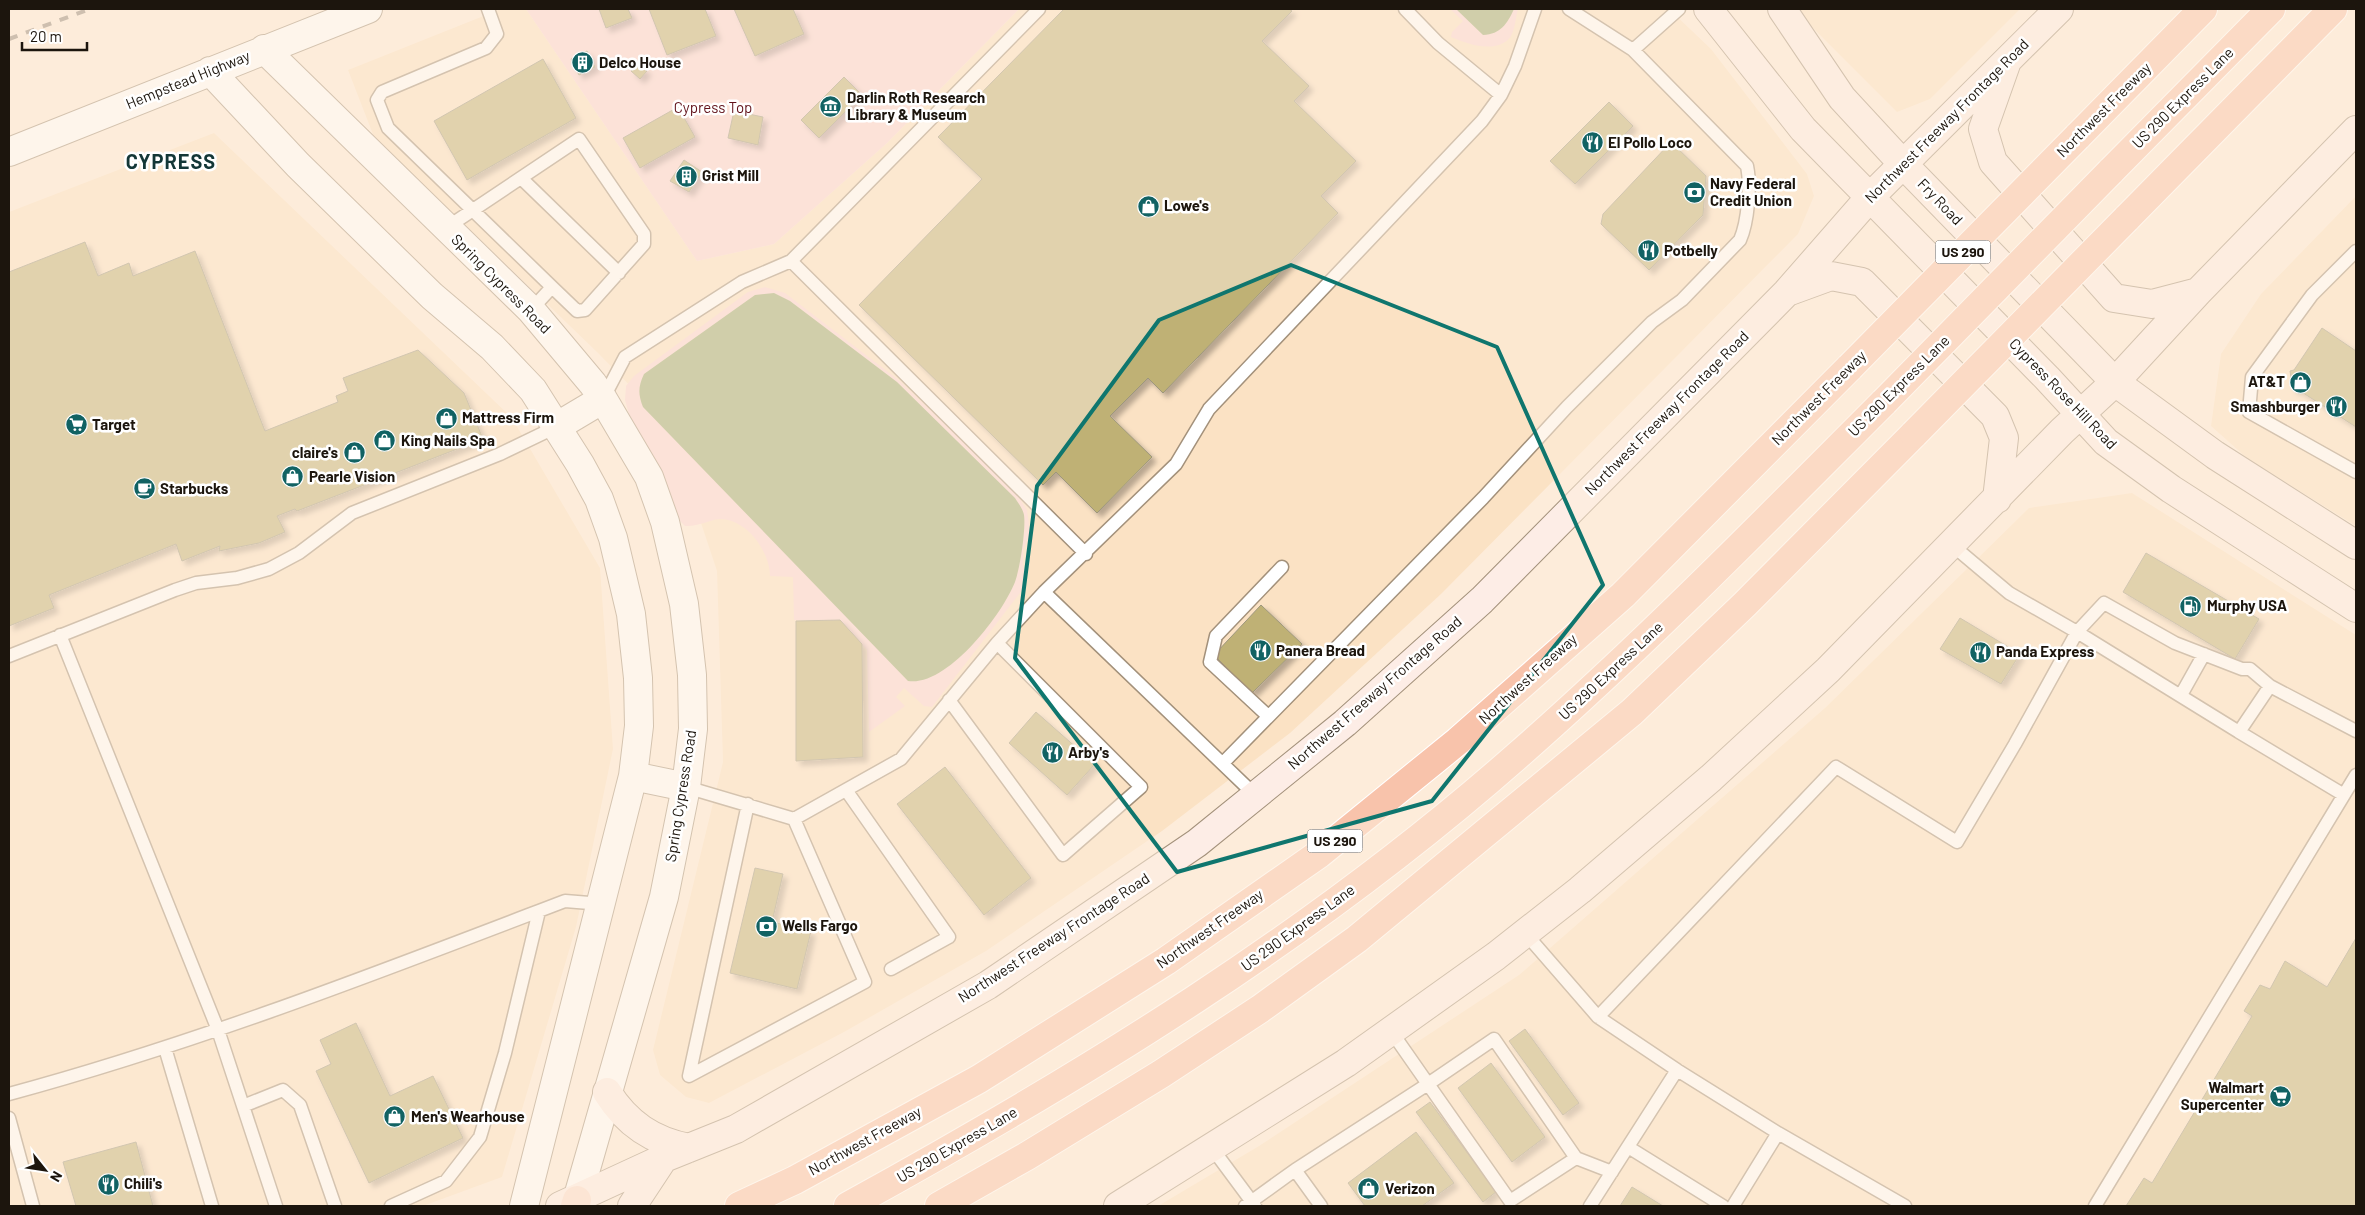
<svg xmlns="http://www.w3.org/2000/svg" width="2365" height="1215" font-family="Barlow,sans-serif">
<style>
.built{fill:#fbe2c4}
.green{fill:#fad5d4}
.water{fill:#99a970}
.building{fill:#bfb175;stroke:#9d977d;filter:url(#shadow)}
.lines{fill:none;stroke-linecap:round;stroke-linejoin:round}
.service-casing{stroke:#a3917b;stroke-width:15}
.tertiary-casing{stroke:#a3917b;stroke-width:30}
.secondary-casing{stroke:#a3917b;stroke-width:30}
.primary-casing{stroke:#fff;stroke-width:30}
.motorway-casing{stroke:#fff;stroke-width:30}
.service{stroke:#fff;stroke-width:12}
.tertiary{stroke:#fff;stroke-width:28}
.secondary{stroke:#fdede6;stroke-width:28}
.primary{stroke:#fbdbcd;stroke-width:28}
.motorway{stroke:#f8c3ab;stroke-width:28}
.rail{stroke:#94877a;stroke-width:4;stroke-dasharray:9 9;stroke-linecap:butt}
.motorway-bridge-casing{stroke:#fff;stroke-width:30;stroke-linecap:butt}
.motorway-bridge{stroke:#f8c3ab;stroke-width:28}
.marked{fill:none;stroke:#0f766e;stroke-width:4;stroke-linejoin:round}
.labels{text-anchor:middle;stroke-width:5;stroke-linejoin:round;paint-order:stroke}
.shield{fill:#fff;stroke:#605b56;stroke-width:1}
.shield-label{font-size:14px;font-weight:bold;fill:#1c150d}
.poi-label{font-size:15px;font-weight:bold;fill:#1c150d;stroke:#fff;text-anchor:start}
.street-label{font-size:15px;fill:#1c150d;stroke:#fff}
.park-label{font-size:15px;fill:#61121a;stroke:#fff}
.district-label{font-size:20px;font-weight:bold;letter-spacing:1px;fill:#143737;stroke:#fff}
</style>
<defs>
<filter id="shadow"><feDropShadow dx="4.5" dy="4.5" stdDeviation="2.5" flood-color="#0004"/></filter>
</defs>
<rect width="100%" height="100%" fill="#fdecda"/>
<path class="built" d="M501 9H526L697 261 774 244 887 143 1019 9H1669L1711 49 1807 174 1814 196 1798 234 1441 594 1290 733 1162 831 986 951 844 1032 709 1103 686 1097 660 1075 653 1050 723 762 717 571 697 511 638 394 598 353 374 137 348 70Z
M1800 9H2020L1930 99 1897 112 1808 23Z
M214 133 512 418 600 568 613 749 576 927 502 1177 423 1206H9V212Z
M2356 196V526L2248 459 2211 426 2221 354 2261 294Z
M2132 493 2356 635V1206H1158L1259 1146 1519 975 1825 708 2029 508Z"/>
<path class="green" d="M526 9H1019L887 143 774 244 697 261Z
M1450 9H1518C1516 16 1515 29 1511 36 1498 55 1467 44 1451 37L1452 32 1463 21Z
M765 287 785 293 900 381 1016 493 1027 510 1029 525V537L1023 550V566L1027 580 1020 593 932 707 924 706 904 688 896 697 905 706 869 732 867 650 839 621 794 620 793 577 770 576C770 552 747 519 720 519 708 520 698 527 685 526L677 518 647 447 630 418 625 400 626 386 634 376 748 292Z"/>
<path class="water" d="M1456 9H1514C1507 24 1501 34 1483 35Z
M774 293 790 301 897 382 1015 498C1018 503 1023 509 1024 515 1026 529 1020 569 1015 582 1002 615 947 687 908 681L643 407C638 394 638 387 644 374L755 295Z"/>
<path class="building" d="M599 9H628L632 18 606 28Z
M649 9H705L716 36 667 55Z
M734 9H793L804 34 755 56Z
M1064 9H1289L1292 11 1262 41 1309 86 1294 101 1356 161 1321 196 1338 213 1163 393 1148 378 1110 416 1152 457 1097 513 1056 472 1043 485 859 305 982 179 938 137Z
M587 51 595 67 579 75 571 59Z
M543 59 576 118 467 180 434 121Z
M637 64 647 71 640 79 631 71Z
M844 77 862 95 819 138 801 120Z
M1609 102 1633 126 1575 184 1550 161Z
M678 107 695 137 640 168 623 138Z
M734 111 763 117 758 145 728 138Z
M1671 142 1706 176 1703 215 1649 270 1601 224 1603 214Z
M684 160 702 172 689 192 670 181Z
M85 242 98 276 129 263 133 276 195 251 265 431 338 402 336 396 348 391 343 378 418 350 464 393 483 439 297 511 295 509 277 516 285 532 259 543 219 551 220 546 182 561 176 544 49 595 54 608 9 626V272Z
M2322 328 2356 351V427L2297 389 2293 390 2290 371 2294 370Z
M2146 553 2259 619 2235 659 2123 592Z
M1261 605 1302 644 1252 693 1214 655Z
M1960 618 2020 654 2001 684 1940 649Z
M840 620 862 644 863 757 796 761V621Z
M1036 712 1095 764 1067 795 1009 743Z
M945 767 1031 878 984 915 897 804Z
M755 868 783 874 772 922 811 931 797 989 730 973Z
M2356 938V1206H2126L2144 1178 2152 1183 2252 1016 2244 1011 2260 985 2270 989 2285 961 2327 987Z
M356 1023 390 1096 433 1076 463 1138 369 1183 316 1071 331 1064 320 1040Z
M1525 1029 1579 1103 1563 1115 1509 1041Z
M1491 1063 1545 1137 1512 1162 1458 1088Z
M1430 1102 1496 1192 1483 1202 1416 1112Z
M1416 1132 1454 1183 1422 1206H1365L1348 1183Z
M136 1142 153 1206H76L63 1162Z
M1632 1187 1663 1206H1620Z"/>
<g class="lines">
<defs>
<path id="service" d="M488 9 497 34 486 48 382 92 377 100 388 128 552 287
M1405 9 1438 43 1501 95
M1569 9 1633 50
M521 178 619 273
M446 228 579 139 644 234V244L585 310 577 311 552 287 531 310
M2356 251 2312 295 2252 377 2249 412 2356 472
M791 261 1086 554
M603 399 625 357 742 282 791 261 1039 9
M1952 545 2009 593 2077 632 2239 732 2270 686 2356 731
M1044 592 1255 795
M60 635 218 1030 276 1206
M9 656 175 590 196 583 237 578 269 569 299 553 352 513 500 454 556 427
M2181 695 2204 654
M949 700 1063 855 1141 787 997 643
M1268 716 1210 662 1216 636 1282 567
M2239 732 2344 795
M1223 763 1483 498 1567 407 1652 322 1682 300 1740 240C1748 222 1751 185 1747 166L1633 50 1679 9
M686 787 794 819 901 759 997 643 1044 592 1176 464 1209 409 1482 121 1501 95 1515 66 1535 9
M846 790 949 937 891 969
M748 804 689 1076 865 982 794 819
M1525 933 1598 1017 1836 767 1957 842 2015 744 2077 632 2104 603 2175 643 2242 669H2250L2270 686
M1494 1039 1576 1158 1510 1201 1428 1084Z
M165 1048 212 1206
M1677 1070 1778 1133 1733 1206
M9 1094C198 1043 382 971 565 901L602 904
M243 1106 283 1090 300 1105 335 1206
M9 1118 33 1206
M1778 1133 1905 1206
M1628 1147 1723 1206
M1212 1148 1255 1206
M1576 1158 1612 1172
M1295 1170 1321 1206
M391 1206 446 1181 480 1137 505 1053 539 911
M1245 1206 1295 1170 1428 1084 1391 1031
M1590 1206 1677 1070 1598 1017
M2095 1206 2356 775"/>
<path id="tertiary" d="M264 49 531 310 593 384 603 399 649 477 665 522 684 604 692 675 693 729 686 787 664 897 577 1200
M210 71 298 165 432 296 492 347 533 390 580 464 599 499 613 538 631 614 638 678 639 726 633 776 524 1206
M9 152 368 9
M556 427 603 399
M633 776 686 787"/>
<path id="secondary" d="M1708 9 1803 129 2047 378 2106 442 2171 489 2356 608
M1782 9 1842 98 1903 164 2115 382 2215 455 2356 545
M2006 64 1983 129 1993 162 2114 298 2152 304 2198 292
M1790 291 1831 276 1862 282 1995 416 2004 438 1997 499
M607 1092C627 1124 653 1141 689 1148
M560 1206 664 1158 736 1129 988 985 1197 843 1345 723 1482 600 1787 292 1871 196 2059 9
M632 1206 663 1159
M1118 1206 1346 1063 1496 956 1580 890 1711 778 1828 670 2062 431 2115 382 2198 292 2356 130"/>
<path id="primary" d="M575 1206 577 1200"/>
<path id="motorway" d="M2077 137 2203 9
M2110 172 2271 9
M2126 219 2333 9
M739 1206 795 1180 979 1079 1166 961 1319 854 1458 741 1623 595 1850 367
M848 1206C1084 1076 1314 935 1517 756 1645 644 1764 522 1884 402
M939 1206 1027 1156 1161 1074 1260 1009 1357 939 1632 712 1745 604 1914 434"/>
</defs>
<use href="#service" class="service-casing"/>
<use href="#tertiary" class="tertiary-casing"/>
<use href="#secondary" class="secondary-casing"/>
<use href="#primary" class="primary-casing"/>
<use href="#motorway" class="motorway-casing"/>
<use href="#service" class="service"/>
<use href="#tertiary" class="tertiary"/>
<use href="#secondary" class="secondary"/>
<use href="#primary" class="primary"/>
<use href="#motorway" class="motorway"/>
<path class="rail" d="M9 39 90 9"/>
<defs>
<path id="motorway-bridge" d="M1850 367 2077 137
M1884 402 2110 172
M1914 434 2126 219"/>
</defs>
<use href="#motorway-bridge" class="motorway-bridge-casing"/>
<use href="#motorway-bridge" class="motorway-bridge"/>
</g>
<path d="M0 0H2365V1215H0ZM1291 265 1497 347 1603 585 1432 801 1177 872 1015 658 1037 486 1159 320Z" fill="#fdecda" fill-opacity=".55" fill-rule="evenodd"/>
<path class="marked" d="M1291 265 1497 347 1603 585 1432 801 1177 872 1015 658 1037 486 1159 320Z"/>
<defs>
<symbol id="building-disc" viewBox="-11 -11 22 22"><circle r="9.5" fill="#116263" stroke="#fff"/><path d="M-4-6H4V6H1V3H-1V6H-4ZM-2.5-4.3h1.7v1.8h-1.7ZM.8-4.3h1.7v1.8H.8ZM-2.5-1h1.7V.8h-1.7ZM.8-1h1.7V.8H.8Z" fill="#fff"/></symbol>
<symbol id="museum-disc" viewBox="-11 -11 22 22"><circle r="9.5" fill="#116263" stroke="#fff"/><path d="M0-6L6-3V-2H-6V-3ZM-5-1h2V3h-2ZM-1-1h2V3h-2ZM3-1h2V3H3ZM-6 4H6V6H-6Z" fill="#fff"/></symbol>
<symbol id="restaurant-disc" viewBox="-11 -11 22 22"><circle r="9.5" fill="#116263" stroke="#fff"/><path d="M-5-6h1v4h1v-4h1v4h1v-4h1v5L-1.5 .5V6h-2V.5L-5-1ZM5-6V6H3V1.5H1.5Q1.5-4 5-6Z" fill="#fff"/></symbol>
<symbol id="bank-disc" viewBox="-11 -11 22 22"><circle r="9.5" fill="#116263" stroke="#fff"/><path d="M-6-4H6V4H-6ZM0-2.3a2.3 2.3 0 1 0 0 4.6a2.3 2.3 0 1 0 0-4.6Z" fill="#fff"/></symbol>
<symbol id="shop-disc" viewBox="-11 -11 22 22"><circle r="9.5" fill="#116263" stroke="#fff"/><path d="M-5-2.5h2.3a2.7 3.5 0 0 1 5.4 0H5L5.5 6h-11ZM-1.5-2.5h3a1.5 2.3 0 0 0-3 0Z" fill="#fff"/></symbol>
<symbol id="supermarket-disc" viewBox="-11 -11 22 22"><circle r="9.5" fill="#116263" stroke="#fff"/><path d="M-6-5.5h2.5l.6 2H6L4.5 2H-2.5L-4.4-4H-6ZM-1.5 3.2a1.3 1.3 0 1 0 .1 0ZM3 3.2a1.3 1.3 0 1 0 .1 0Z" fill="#fff"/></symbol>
<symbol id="cafe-disc" viewBox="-11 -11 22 22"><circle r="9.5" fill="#116263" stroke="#fff"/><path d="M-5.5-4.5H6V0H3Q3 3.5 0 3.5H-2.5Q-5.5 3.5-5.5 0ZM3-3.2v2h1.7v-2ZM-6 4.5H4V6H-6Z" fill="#fff"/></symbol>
<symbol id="fuel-disc" viewBox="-11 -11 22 22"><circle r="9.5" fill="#116263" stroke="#fff"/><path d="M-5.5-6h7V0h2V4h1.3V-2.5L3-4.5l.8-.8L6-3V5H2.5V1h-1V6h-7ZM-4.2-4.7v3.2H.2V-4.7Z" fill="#fff"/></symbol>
</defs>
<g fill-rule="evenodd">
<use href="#building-disc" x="570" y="50" width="25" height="25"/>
<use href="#museum-disc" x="818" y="94" width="25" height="25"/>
<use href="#restaurant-disc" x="1580" y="130" width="25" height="25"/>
<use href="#building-disc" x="674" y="164" width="25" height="25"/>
<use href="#bank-disc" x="1682" y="180" width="25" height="25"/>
<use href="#shop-disc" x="1136" y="194" width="25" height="25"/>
<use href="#restaurant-disc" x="1636" y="238" width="25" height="25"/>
<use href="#shop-disc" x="2288" y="370" width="25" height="25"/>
<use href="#restaurant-disc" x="2324" y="394" width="25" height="25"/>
<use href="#shop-disc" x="434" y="406" width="25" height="25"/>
<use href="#supermarket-disc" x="64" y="412" width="25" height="25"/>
<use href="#shop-disc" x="372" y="428" width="25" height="25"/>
<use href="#shop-disc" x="342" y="440" width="25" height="25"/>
<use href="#shop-disc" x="280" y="464" width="25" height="25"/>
<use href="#cafe-disc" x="132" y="476" width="25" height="25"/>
<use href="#fuel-disc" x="2178" y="594" width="25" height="25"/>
<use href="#restaurant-disc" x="1248" y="638" width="25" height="25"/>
<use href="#restaurant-disc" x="1968" y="640" width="25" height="25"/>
<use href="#restaurant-disc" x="1040" y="740" width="25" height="25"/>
<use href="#bank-disc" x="754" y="914" width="25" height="25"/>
<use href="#supermarket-disc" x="2268" y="1084" width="25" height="25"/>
<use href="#shop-disc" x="382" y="1104" width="25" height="25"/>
<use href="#restaurant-disc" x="96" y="1172" width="25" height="25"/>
<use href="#shop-disc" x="1356" y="1176" width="25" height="25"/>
</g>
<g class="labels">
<g class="shield">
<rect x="1935.5" y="240.5" width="55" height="23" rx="4"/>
<rect x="1307.5" y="829.5" width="55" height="23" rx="4"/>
</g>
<g class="shield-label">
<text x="1963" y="257">US 290</text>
<text x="1335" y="846">US 290</text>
</g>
<g class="poi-label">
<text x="599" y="68">Delco House</text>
<text x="847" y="103">Darlin Roth Research<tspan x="847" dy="17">Library &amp; Museum</tspan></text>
<text x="1608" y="148">El Pollo Loco</text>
<text x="702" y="181">Grist Mill</text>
<text x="1710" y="189">Navy Federal<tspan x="1710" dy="17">Credit Union</tspan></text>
<text x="1164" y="211">Lowe's</text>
<text x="1664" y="256">Potbelly</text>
<text x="2285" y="387" text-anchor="end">AT&amp;T</text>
<text x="2320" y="412" text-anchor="end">Smashburger</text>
<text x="462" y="423">Mattress Firm</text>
<text x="92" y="430">Target</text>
<text x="401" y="446">King Nails Spa</text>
<text x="338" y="458" text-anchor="end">claire's</text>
<text x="309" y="482">Pearle Vision</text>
<text x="160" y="494">Starbucks</text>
<text x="2207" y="611">Murphy USA</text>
<text x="1276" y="656">Panera Bread</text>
<text x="1996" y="657">Panda Express</text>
<text x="1068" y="758">Arby's</text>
<text x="782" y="931">Wells Fargo</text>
<text x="2264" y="1093" text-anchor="end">Walmart<tspan x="2264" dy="17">Supercenter</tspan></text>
<text x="411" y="1122">Men's Wearhouse</text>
<text x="124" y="1189">Chili's</text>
<text x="1385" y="1194">Verizon</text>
</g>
<g class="street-label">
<text transform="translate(188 80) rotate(-22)" y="5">Hempstead Highway</text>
<text transform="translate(2183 98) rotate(-45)" y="5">US 290 Express Lane</text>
<text transform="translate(2104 110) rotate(-45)" y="5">Northwest Freeway</text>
<text transform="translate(1947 121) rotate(-45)" y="5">Northwest Freeway Frontage Road</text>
<text transform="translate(1940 202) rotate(46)" y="5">Fry Road</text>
<text transform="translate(501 284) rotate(45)" y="5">Spring Cypress Road</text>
<text transform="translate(1899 386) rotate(-45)" y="5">US 290 Express Lane</text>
<text transform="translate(2063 394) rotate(46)" y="5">Cypress Rose Hill Road</text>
<text transform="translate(1819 398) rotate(-45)" y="5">Northwest Freeway</text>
<text transform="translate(1667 413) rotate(-45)" y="5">Northwest Freeway Frontage Road</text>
<text transform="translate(1611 671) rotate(-43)" y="5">US 290 Express Lane</text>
<text transform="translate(1528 679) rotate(-42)" y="5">Northwest Freeway</text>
<text transform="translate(1375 693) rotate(-41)" y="5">Northwest Freeway Frontage Road</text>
<text transform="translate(681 796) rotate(-81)" y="5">Spring Cypress Road</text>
<text transform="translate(1298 928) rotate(-36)" y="5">US 290 Express Lane</text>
<text transform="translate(1210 929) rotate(-35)" y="5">Northwest Freeway</text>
<text transform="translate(1054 938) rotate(-33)" y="5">Northwest Freeway Frontage Road</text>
<text transform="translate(865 1141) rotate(-29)" y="5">Northwest Freeway</text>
<text transform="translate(957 1145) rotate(-30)" y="5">US 290 Express Lane</text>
</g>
<g class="park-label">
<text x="713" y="113">Cypress Top</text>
</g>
<g class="district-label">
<text x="171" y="169">CYPRESS</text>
</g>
</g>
<rect width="2365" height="1215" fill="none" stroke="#1c150d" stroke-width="20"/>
<g transform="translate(45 1170) rotate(120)" stroke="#ffffff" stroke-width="4" paint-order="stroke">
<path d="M0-4L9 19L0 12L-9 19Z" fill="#1c150d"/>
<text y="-8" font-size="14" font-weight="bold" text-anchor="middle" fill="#1c150d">N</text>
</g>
<path d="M22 42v8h65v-8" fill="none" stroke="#1c150d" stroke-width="2.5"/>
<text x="30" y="42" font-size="15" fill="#1c150d" stroke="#ffffff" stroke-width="4" paint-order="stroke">20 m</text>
</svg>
